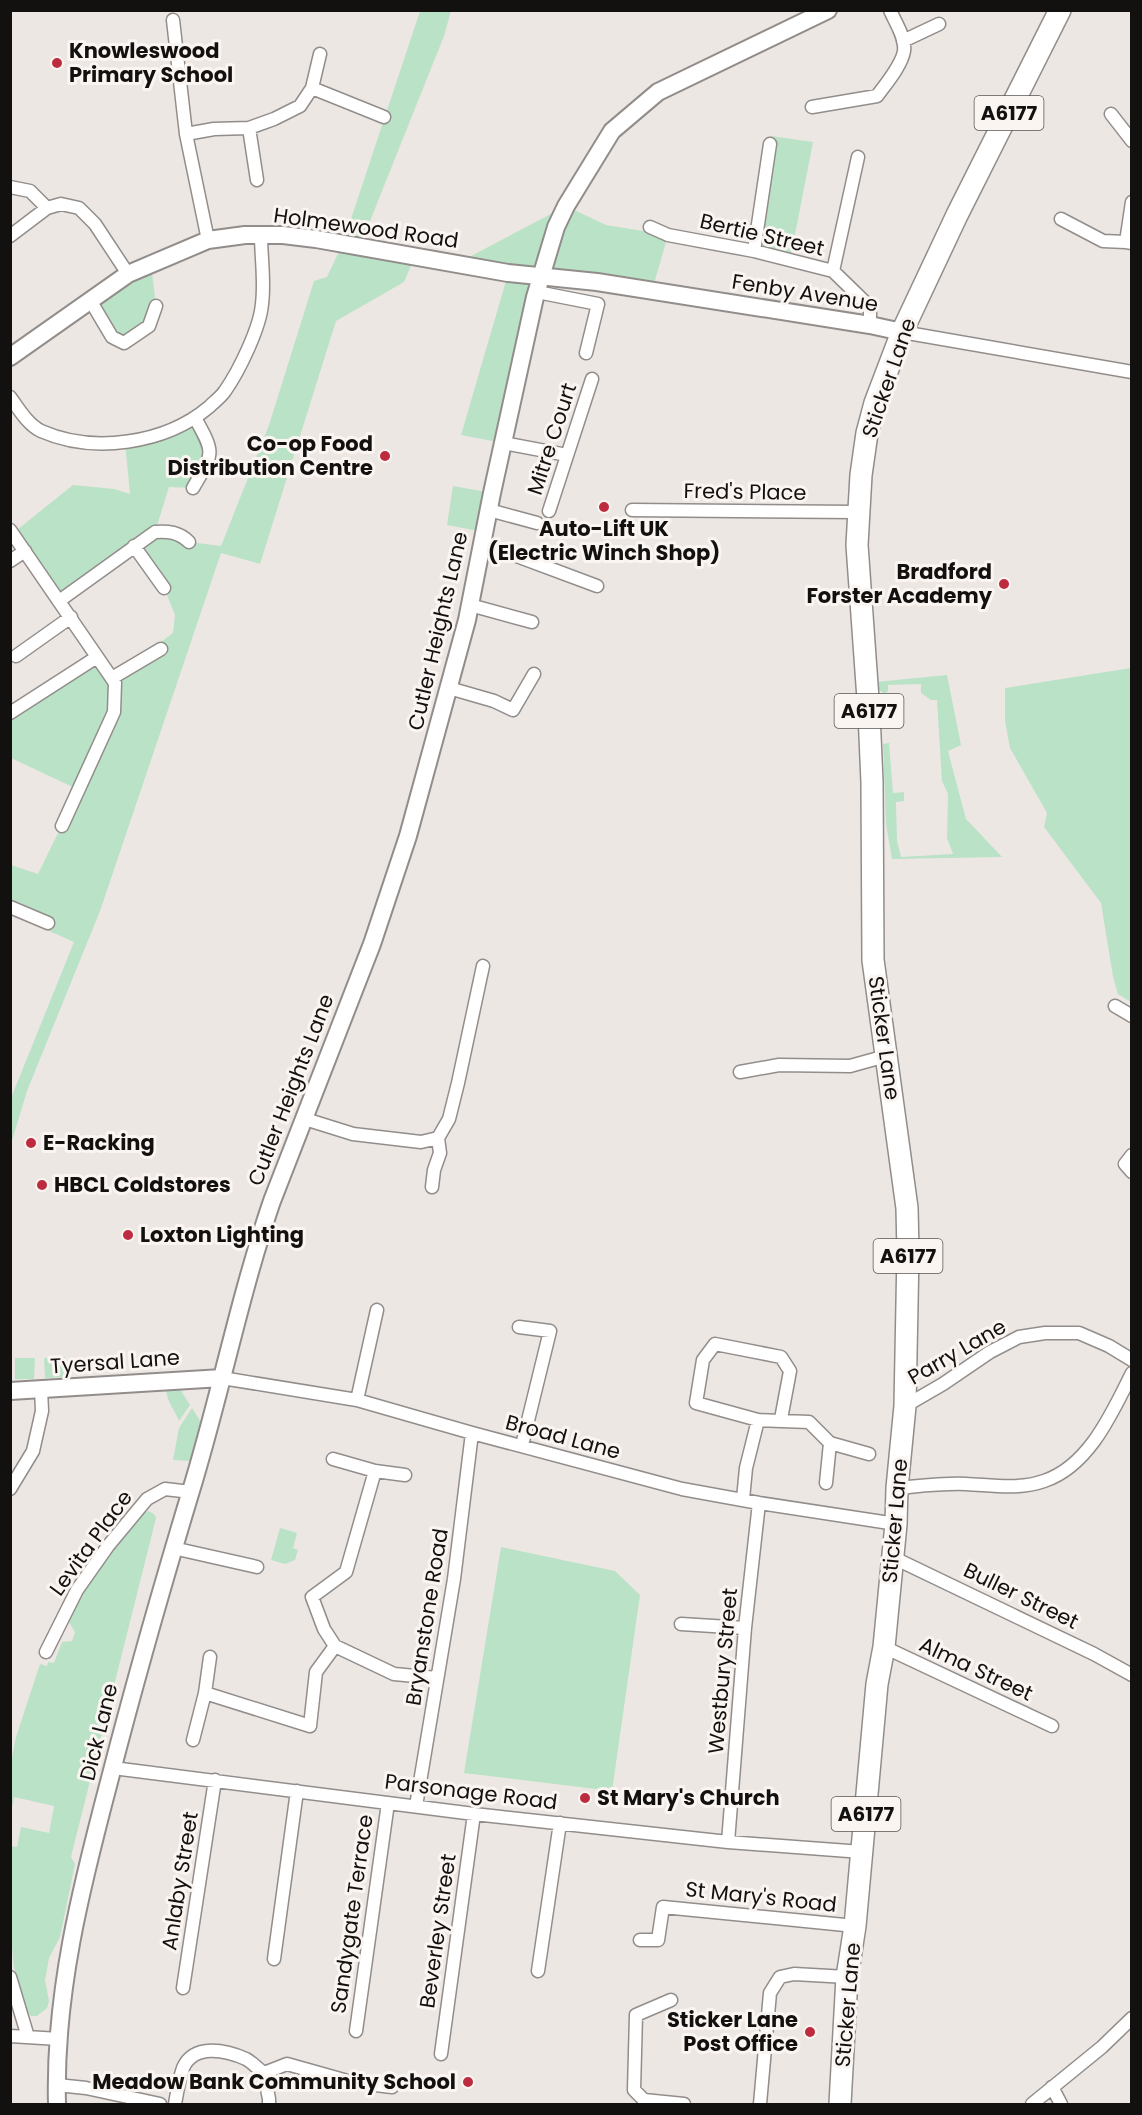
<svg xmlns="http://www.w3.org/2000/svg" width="1142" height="2115" font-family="Poppins,sans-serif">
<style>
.green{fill:#bae2c7}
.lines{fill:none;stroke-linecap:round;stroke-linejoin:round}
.street-casing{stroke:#928d8a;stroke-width:15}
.secondary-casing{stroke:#928d8a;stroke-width:20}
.highway-casing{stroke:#928d8a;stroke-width:24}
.street{stroke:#fff;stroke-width:12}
.secondary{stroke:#fff;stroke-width:16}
.highway{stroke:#fff;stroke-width:21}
.poi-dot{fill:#bd2c3e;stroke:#fbf5f2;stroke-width:2}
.labels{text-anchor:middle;stroke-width:6;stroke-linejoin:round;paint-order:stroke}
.shield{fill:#fbf5f2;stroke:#595554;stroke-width:1.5}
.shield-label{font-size:20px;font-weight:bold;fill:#131110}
.poi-label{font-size:21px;font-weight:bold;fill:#131110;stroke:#fbf5f2;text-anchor:start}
.street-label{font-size:21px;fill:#131110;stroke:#fbf5f2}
</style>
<rect width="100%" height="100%" fill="#ede7e4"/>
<path class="green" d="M420 11H451L444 36 360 246 415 256 404 282 336 321 260 564 221 553 100 911 27 1091 11 1144V1098L74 942 11 914V865L38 874 79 790 11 758V719L97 657 113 678 173 633 175 615 164 588 135 546 59 601 13 533 73 485 114 489 130 494 125 442 195 418 208 441 193 488 169 487 155 532 189 542 221 546 269 425 314 281 327 277 343 243Z
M771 136 813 142 790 260 754 251Z
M566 206 606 225 668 235 652 291 541 276 503 443 461 435 508 274 456 264Z
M151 264 156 306 149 326 124 343 90 300Z
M453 486 492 493 484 532 447 525Z
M1131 668H1132L1131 1002 1118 994 1113 977 1101 903 1044 827 1047 813 1010 748 1005 721V688Z
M947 675 961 745 948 751 966 819 1002 857 892 859 886 824 883 744 889 743 893 793 904 792V801L896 802 897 841 901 857 953 854 947 838 948 794 942 781 937 700H931L921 693V684L888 685V691L885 694 879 690 876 682Z
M65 1357 67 1377 45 1378 44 1358Z
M35 1358 34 1379H15V1358Z
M175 1388 180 1389 190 1405 179 1421C174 1409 167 1402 166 1389Z
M192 1408 201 1422 191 1461 173 1460 179 1428Z
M148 1511 154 1514 156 1518 71 1857 75 1864 60 1937 49 1958 45 1980 49 2001 47 2008 37 2016H31C5 1988 11 1884 11 1846L17 1847 21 1827 49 1833 54 1806 14 1797 11 1813V1762L16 1737 40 1664 47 1666 48 1662 54 1663 62 1642 72 1641 75 1632 69 1622 68 1613C82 1591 126 1520 148 1511Z
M280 1528 297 1533 293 1548 298 1550 295 1560 285 1564 271 1560Z
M501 1547 615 1571 640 1595 612 1791 464 1773Z"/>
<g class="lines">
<defs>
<path id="street" d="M173 20 186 134
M903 41 939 24
M312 88 384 117
M812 107 877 96C885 85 902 65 904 51 906 38 895 22 890 10
M1111 114 1132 141
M249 128 257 180
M10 187 30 191 47 208
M1132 202 1126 242 1132 243
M1061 219 1103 241 1126 242
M650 227 668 235 754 251 833 271 870 307V325
M10 236 47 208 61 204 79 208 95 224 128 274
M208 240 186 134 214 129 249 128 274 119 300 106 312 88 320 54
M754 251 770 144
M833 271 858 157
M537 292 598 304 586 353
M90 300 112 337 124 343 149 326 156 306
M902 332 1132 372
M10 397C18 408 28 425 41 431 93 454 165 444 209 407 214 402 221 397 225 391 239 371 260 328 262 304 265 281 261 257 261 235
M503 443 567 455
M193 488C213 453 216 455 195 418
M489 510 537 523
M632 510 857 512
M549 511 592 379
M10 530 115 683 114 712 62 826
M482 543 597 586
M134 546 164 588
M10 561 25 551
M59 601 155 532C168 531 179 532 189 542
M470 605 532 622
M16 656 71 617
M112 678 161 649
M449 688 494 701 513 710 534 674
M10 713 97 657
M10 907 48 923
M1115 1006 1132 1016
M740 1072 779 1065 850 1066 886 1056
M305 1119 353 1134 421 1142 438 1138 449 1119 458 1083 483 966
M1132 1155 1125 1164 1132 1172
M432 1187 434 1170 440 1153 438 1138
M519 1327 550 1331 522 1445
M222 1378 357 1400 472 1433 682 1489 759 1503 896 1524
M357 1400 377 1310
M905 1406 943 1384 990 1352 1019 1337 1045 1333H1079L1109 1346 1132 1360
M781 1419 790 1371 781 1357 715 1344 703 1360 696 1403 758 1420 809 1422 830 1443 869 1454
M333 1459 375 1471 405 1475
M375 1471 346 1572 312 1597 324 1629 335 1646 394 1674 437 1678
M826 1483 830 1443
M897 1488C920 1486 943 1483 966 1484 991 1485 1019 1490 1044 1481 1089 1466 1112 1413 1132 1373
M10 1489 33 1451 42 1411 41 1389
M743 1499 746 1468 758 1420
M173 1548 257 1567
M892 1557 1094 1654 1132 1675
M681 1624 745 1628
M884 1647 1052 1726
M46 1652 77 1590 108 1546 147 1499 165 1489 191 1492
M205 1693 310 1726 316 1672 335 1646
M193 1740 205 1693 210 1657
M113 1768 474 1814 728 1842 862 1852
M416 1806 454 1579 472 1433
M728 1842 745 1628 759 1503
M640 1940H658L663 1907 855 1926
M274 1959 297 1791
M538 1971 560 1823
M10 1977 28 2037
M183 1988 215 1780
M671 2000 636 2015 634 2090 644 2100 684 2104
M356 2031 388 1803
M10 2036 59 2039
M441 2054 474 1814
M264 2073 269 2099V2104
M57 2085 86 2088 160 2104
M1052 2087 1061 2104
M175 2104C177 2093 179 2079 183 2068 194 2043 226 2050 246 2059 252 2062 258 2069 264 2073L287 2064 351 2082 392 2087
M760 2104 770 1993 780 1977 794 1974 847 1977
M1032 2104 1102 2047 1132 2018"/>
<path id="secondary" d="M10 357 128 274 208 240 245 235H283L316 239 508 273 597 282 870 325 902 332
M10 1391 222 1378
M57 2104C54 1994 81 1888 109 1782 134 1685 161 1590 190 1494 220 1397 239 1297 272 1201L372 944 408 836 467 620 492 493 535 297 556 227 566 206 612 131 658 92 828 10"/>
<path id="highway" d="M840 2104 847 1977 855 1926 877 1684 884 1647 896 1524 897 1488 905 1406 908 1252 907 1208 873 960 872 782 869 713 857 545 861 475 867 433 875 403 902 332 957 215 1060 10"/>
</defs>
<use href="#street" class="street-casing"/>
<use href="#secondary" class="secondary-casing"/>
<use href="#highway" class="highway-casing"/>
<use href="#street" class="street"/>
<use href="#secondary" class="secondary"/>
<use href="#highway" class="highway"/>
</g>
<g class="poi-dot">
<circle cx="57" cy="63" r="6"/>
<circle cx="385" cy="456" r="6"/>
<circle cx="604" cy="507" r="6"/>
<circle cx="1004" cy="584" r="6"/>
<circle cx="31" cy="1143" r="6"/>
<circle cx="42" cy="1185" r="6"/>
<circle cx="128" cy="1235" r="6"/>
<circle cx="585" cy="1798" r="6"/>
<circle cx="810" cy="2032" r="6"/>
<circle cx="468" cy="2082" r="6"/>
</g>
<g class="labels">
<g class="shield">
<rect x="974.5" y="96" width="69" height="34" rx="4.5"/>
<rect x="834.5" y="694" width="69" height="34" rx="4.5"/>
<rect x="873.5" y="1239" width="69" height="34" rx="4.5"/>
<rect x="831.5" y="1797" width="69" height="34" rx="4.5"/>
</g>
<g class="shield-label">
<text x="1009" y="120">A6177</text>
<text x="869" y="718">A6177</text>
<text x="908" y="1263">A6177</text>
<text x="866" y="1821">A6177</text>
</g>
<g class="poi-label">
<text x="69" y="58">Knowleswood<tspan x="69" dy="24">Primary School</tspan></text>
<text x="373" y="451" text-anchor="end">Co-op Food<tspan x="373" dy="24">Distribution Centre</tspan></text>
<text x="604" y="536" text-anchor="middle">Auto-Lift UK<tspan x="604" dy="24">(Electric Winch Shop)</tspan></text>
<text x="992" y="579" text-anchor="end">Bradford<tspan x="992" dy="24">Forster Academy</tspan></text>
<text x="43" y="1150">E-Racking</text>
<text x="54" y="1192">HBCL Coldstores</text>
<text x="140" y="1242">Loxton Lighting</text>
<text x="597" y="1805">St Mary's Church</text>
<text x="798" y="2027" text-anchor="end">Sticker Lane<tspan x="798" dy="24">Post Office</tspan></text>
<text x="456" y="2089" text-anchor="end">Meadow Bank Community School</text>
</g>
<g class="street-label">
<text transform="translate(366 228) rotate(8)" y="7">Holmewood Road</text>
<text transform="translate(762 235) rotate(13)" y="7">Bertie Street</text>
<text transform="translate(805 293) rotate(9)" y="7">Fenby Avenue</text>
<text transform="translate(889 378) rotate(-71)" y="7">Sticker Lane</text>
<text transform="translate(552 439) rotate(-72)" y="7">Mitre Court</text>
<text transform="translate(745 492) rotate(1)" y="7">Fred's Place</text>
<text transform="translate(438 631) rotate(-77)" y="7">Cutler Heights Lane</text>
<text transform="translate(884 1038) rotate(82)" y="7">Sticker Lane</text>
<text transform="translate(291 1090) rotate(-69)" y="7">Cutler Heights Lane</text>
<text transform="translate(957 1352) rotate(-30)" y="7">Parry Lane</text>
<text transform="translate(115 1362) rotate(-4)" y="7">Tyersal Lane</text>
<text transform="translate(563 1437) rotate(15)" y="7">Broad Lane</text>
<text transform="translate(895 1521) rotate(-85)" y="7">Sticker Lane</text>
<text transform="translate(91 1543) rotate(-54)" y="7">Levita Place</text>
<text transform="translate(1021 1596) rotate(26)" y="7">Buller Street</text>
<text transform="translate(427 1617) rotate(-81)" y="7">Bryanstone Road</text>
<text transform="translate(976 1669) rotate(25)" y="7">Alma Street</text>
<text transform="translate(723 1671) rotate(-85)" y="7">Westbury Street</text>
<text transform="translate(99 1732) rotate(-76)" y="7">Dick Lane</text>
<text transform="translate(471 1792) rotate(7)" y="7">Parsonage Road</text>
<text transform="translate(180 1881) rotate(-81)" y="7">Anlaby Street</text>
<text transform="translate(761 1897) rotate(6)" y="7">St Mary's Road</text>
<text transform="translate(352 1914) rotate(-82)" y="7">Sandygate Terrace</text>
<text transform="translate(438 1931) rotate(-82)" y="7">Beverley Street</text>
<text transform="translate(848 2005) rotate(-85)" y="7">Sticker Lane</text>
</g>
</g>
<rect width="1142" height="2115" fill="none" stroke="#131110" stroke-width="24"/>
</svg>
